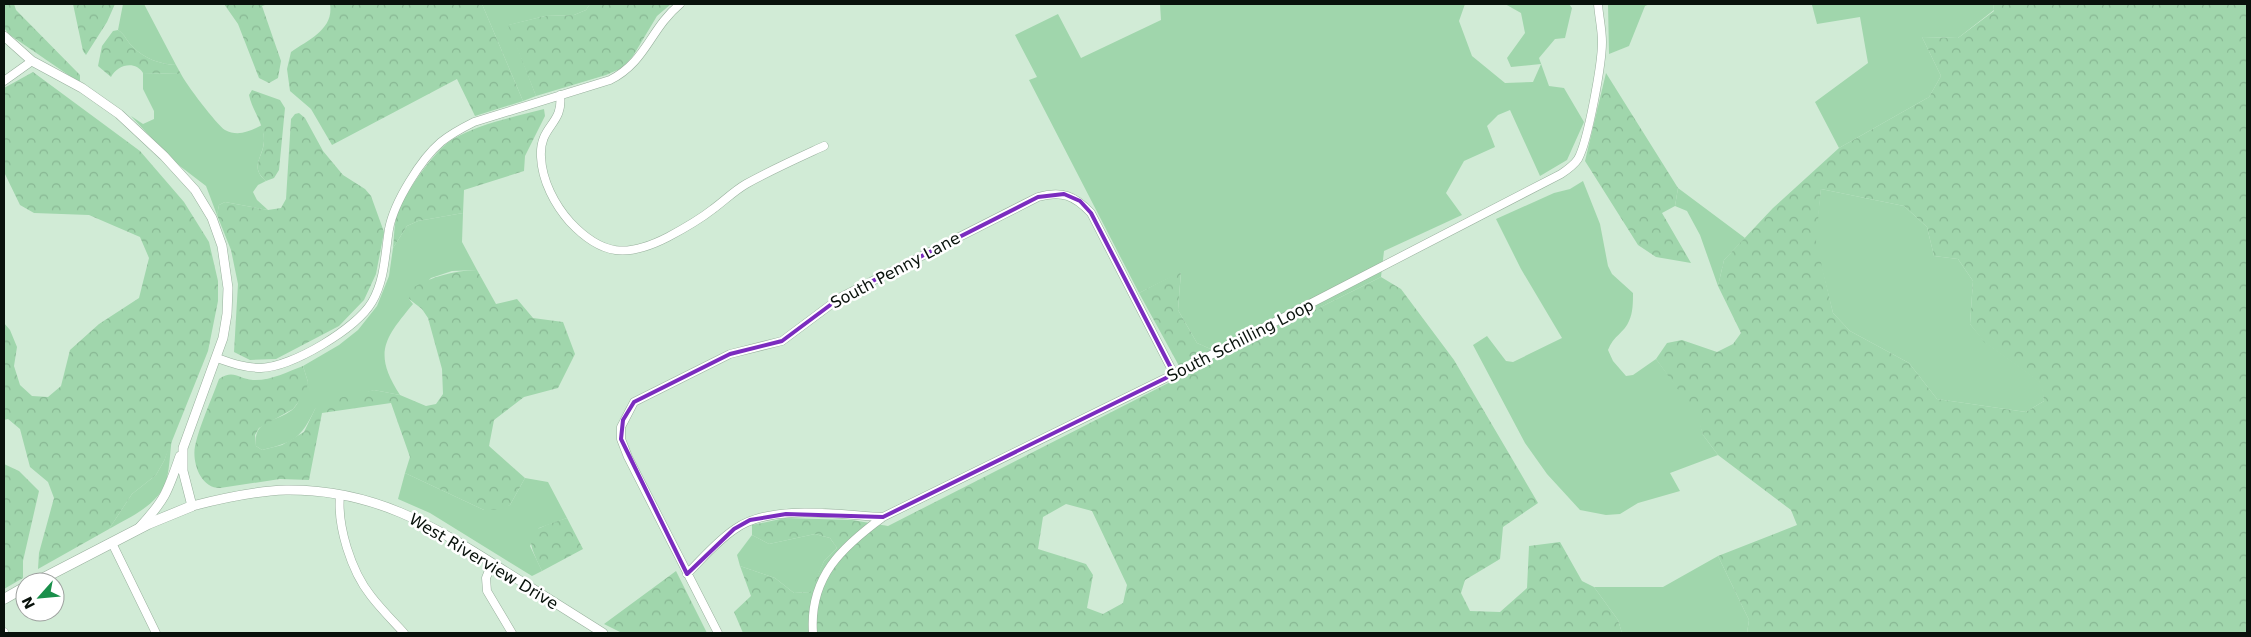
<svg xmlns="http://www.w3.org/2000/svg" width="2251" height="637" font-family="'DejaVu Sans',sans-serif">
<style>
.green{fill:#a0d6ac}
.forest{fill:url(#forest-crowns);fill-rule:evenodd}
.lines{fill:none;stroke-linecap:round;stroke-linejoin:round}
.minor-casing{stroke:#98b09d;stroke-width:9}
.tertiary-casing{stroke:#98b09d;stroke-width:10}
.secondary-casing{stroke:#98b09d;stroke-width:11}
.minor{stroke:#fff;stroke-width:8}
.tertiary{stroke:#fff;stroke-width:9}
.secondary{stroke:#fff;stroke-width:10}
.marked{fill:none;stroke:#7b2cbf;stroke-width:4;stroke-linejoin:round}
.labels{text-anchor:middle;stroke-width:5;stroke-linejoin:round;paint-order:stroke}
.street-label{font-size:16px;fill:#09120c;stroke:#fff}
</style>
<defs>
<pattern id="forest-crowns" width="20" height="18" patternUnits="userSpaceOnUse" patternTransform="scale(1.25)"><rect width="20" height="18" fill="#a0d6ac"/><path d="M2 6a3 3 0 1 1 6 0M12 15a3 3 0 1 1 6 0" fill="none" stroke="#88b793"/></pattern>
</defs>
<rect width="100%" height="100%" fill="#d1ebd6"/>
<path class="green" d="M123 4H144L176 65C160 64 145 59 133 47 127 42 125 34 118 30Z
M482 4H590L586 10 574 15 545 16 509 25 536 96 523 101Z
M1160 4H1465L1459 21 1472 56 1505 83 1533 82 1541 64 1511 67 1507 58 1525 33 1521 13 1505 4H1569L1572 8 1565 38 1555 39 1539 58 1549 86 1564 88 1584 122 1567 160 1540 176 1510 110 1498 115 1487 126 1495 147 1464 161 1446 193 1462 215 1384 251 1381 277 1224 355 1197 343 1178 310 1181 272 1139 293 1029 80 1037 77 1015 35 1058 14 1081 58 1161 20Z
M1608 4H1650L1645 6 1629 46 1609 54Z
M1801 4H1993L1994 10 1958 38 1922 37 1941 76 1929 97 1839 148 1815 102 1868 63 1860 17 1817 24 1812 5Z
M143 73 181 74C185 83 217 125 225 130 238 137 251 131 262 125 263 130 264 136 264 141 263 158 249 167 266 181L258 185 253 192 257 200 268 210 225 202 219 205 217 215 206 186 172 160 131 116 143 124 154 119V111L143 89Z
M1583 181 1600 224 1608 266 1612 274 1633 293C1633 302 1633 313 1629 321 1625 332 1613 336 1608 350L1613 361 1626 376 1633 375 1656 359 1698 415 1703 435 1718 455 1670 473 1680 491 1638 503 1620 514 1606 515 1580 510 1547 474 1525 443 1473 345 1487 336 1506 361 1513 362 1562 338 1521 269 1496 219 1554 193 1570 189Z
M1678 188 1745 238 1724 260 1718 286 1700 235 1687 211 1675 206Z
M1821 189 1904 206 1927 227 1934 256 1958 259 1973 281 1970 324 1985 342 2042 383 2044 401 2026 412 1937 399 1909 363 1850 331 1833 313 1815 241Z
M463 213 462 242 477 270 452 271 431 278 409 299 413 304C384 339 373 353 400 395L374 390 315 409C301 438 295 442 262 450L256 446C253 419 275 423 292 410 299 404 304 390 308 382L303 366 339 345 358 330 377 306 389 276 393 248 407 226 418 221Z
M172 438C170 451 170 465 167 478 161 504 130 517 109 529L132 494 156 475 164 461Z
M405 473 484 510 510 505 525 478 548 482 567 518 539 528 530 546 542 571 532 576 430 513 398 499Z
M815 534 830 538 837 548 824 561 811 592 794 593 775 578 740 566 737 555 752 535 769 544Z
M1718 556 1749 620 1747 633H1622L1618 620 1594 587H1663Z"/>
<path class="forest" d="M4 4H14L16 10 80 75V83L10 35 4 28Z
M73 4H115L107 22 86 55 83 51Z
M224 4H268L262 6 281 61 278 78 269 83 259 78 238 24Z
M330 4H482L523 101 475 116 457 79 332 145 311 109 290 91 287 69 291 52C310 39 334 29 330 4Z
M590 4H671L657 16 633 56 622 68 606 75 536 96 508 25 545 16 574 15 586 10Z
M1993 4H2247V633H1747L1749 620 1718 556 1797 525 1791 510 1718 455 1703 435 1697 416 1656 359 1667 343 1682 340 1717 352 1733 344 1741 333 1718 286 1724 260 1773 208 1839 148 1929 97 1941 76 1922 37 1958 38 1994 11ZM1821 189 1904 206 1927 227 1934 256 1958 259 1973 281 1970 324 1984 342 2041 383 2044 401 2026 412 1937 399 1909 363 1850 331 1833 313 1816 241Z
M118 30C125 34 127 42 133 47 145 59 160 64 176 65L181 74 143 73C135 60 117 65 111 77L98 66 102 46 113 31Z
M33 72 140 151 184 202 209 242 218 281V301L208 351 164 461 156 475 132 494 109 529 38 569 39 553 54 498 48 482 30 467 20 429 8 419 4 420V323L10 330 17 347 14 366 20 385 32 396 48 397 61 386 70 350 99 324 139 298 149 258 140 237 89 215 34 213 20 205 4 172V88Z
M1606 73 1678 188 1675 206 1662 213 1691 263 1656 257 1638 245 1585 161Z
M252 90 280 100 285 108 279 170 274 178 266 181C248 166 265 156 264 139 263 122 252 110 249 95Z
M544 109 545 116 525 156 524 171 464 190 463 213 418 221 407 226 393 248C394 239 394 228 396 218 400 199 436 148 453 139 481 123 514 117 544 109Z
M299 113 305 118 323 151 343 175 365 189 371 196 384 232 376 274 364 300 339 326 276 359 250 360 234 352 238 284 231 250 217 215 219 205 225 202 268 210 281 208 286 199 291 119 295 114Z
M477 270 496 304 517 299 533 318 563 322 575 354 558 388 524 397 494 420 489 446 525 478 510 505 499 510H484L405 473 410 457 391 403 322 413 309 480 280 479 220 488C200 488 192 462 195 446 200 424 211 401 219 379 234 369 238 379 253 380 270 381 287 372 303 366L308 382 306 392 293 409 259 428 255 435 256 446 262 450 282 445 304 432 315 409 325 401 374 390 400 395 426 406 436 404 443 394 442 369 428 318 422 309 409 299 412 288C434 276 452 271 477 270Z
M1181 271 1178 310 1197 343 1224 355 1381 277 1401 289 1454 360 1538 503 1503 527 1500 559 1465 580 1461 593 1470 611 1500 612 1527 588 1529 546 1560 542 1582 581 1594 587 1618 620 1622 633H947L945 632 935 633H743L734 612 751 596 740 566 775 578 794 593 810 592 824 561 837 548 830 538 815 534 769 544 752 535V525L785 518 852 520 888 526 1184 375 1139 293ZM1066 504 1092 511 1127 585 1123 603 1103 614 1087 608 1093 575 1086 564 1038 549 1043 517Z
M4 464 19 471 39 491 23 561V578L4 589Z
M567 518 583 549 542 571C522 531 528 531 567 518Z
M676 571 707 633H622L604 624Z"/>
<g class="lines">
<defs>
<path id="minor" d="M4 81 32 61
M560 95C564 125 539 125 541 157 542 181 555 205 570 222 602 256 627 258 668 237 683 229 699 220 713 209 724 201 734 191 746 184 771 170 798 158 824 146
M217 358C231 363 245 368 261 368 292 367 356 329 372 302 385 280 385 253 389 229 394 202 421 159 441 142 451 134 462 128 474 122L610 80C646 62 650 29 680 4
M340 495C337 526 351 571 371 596 381 609 393 621 404 633
M112 543 156 633
M492 563 486 578 487 591 512 633
M687 574C702 559 717 541 735 529 772 503 840 515 883 517
M4 632V633
M718 633 628 457 621 439V427L634 402 730 354 782 341 841 297 1038 197C1062 190 1075 196 1091 213L1174 374
M813 633C809 577 842 547 883 517L1174 374 1561 174C1567 170 1574 165 1578 159 1588 141 1602 64 1602 42 1602 29 1599 17 1598 4"/>
<path id="tertiary" d="M4 36 32 61 82 88 119 114 164 156 195 190 212 218 222 246 228 288 227 314 223 338 183 448V471L192 506C223 498 254 491 286 490 374 489 432 525 503 570 536 591 570 612 603 633
M139 528C165 500 168 491 180 456"/>
<path id="secondary" d="M36 582 148 524 192 506
M4 599 25 587"/>
</defs>
<use href="#minor" class="minor-casing"/>
<use href="#tertiary" class="tertiary-casing"/>
<use href="#secondary" class="secondary-casing"/>
<use href="#minor" class="minor"/>
<use href="#tertiary" class="tertiary"/>
<use href="#secondary" class="secondary"/>
</g>
<path class="marked" d="M1064 194 1080 201 1091 213 1174 374 883 517 786 514 750 520 734 529 687 574 621 439 623 420 634 402 730 354 782 341 841 297 1038 197Z"/>
<g class="labels">
<g class="street-label">
<text transform="translate(895 270) rotate(-28)" y="6">South Penny Lane</text>
<text transform="translate(1240 340) rotate(-27)" y="6">South Schilling Loop</text>
<text transform="translate(484 561) rotate(31)" y="6">West Riverview Drive</text>
</g>
</g>
<rect width="2251" height="637" fill="none" stroke="#09120c" stroke-width="10"/>
<g transform="translate(40 597) rotate(243)"><circle r="24" fill="#ffffff" stroke="#9da09e"/>
<path d="M0-4L9 19L0 12L-9 19Z" fill="#198f4a"/>
<text y="-8" font-size="14" font-weight="bold" text-anchor="middle" fill="#09120c">N</text>
</g>
</svg>
